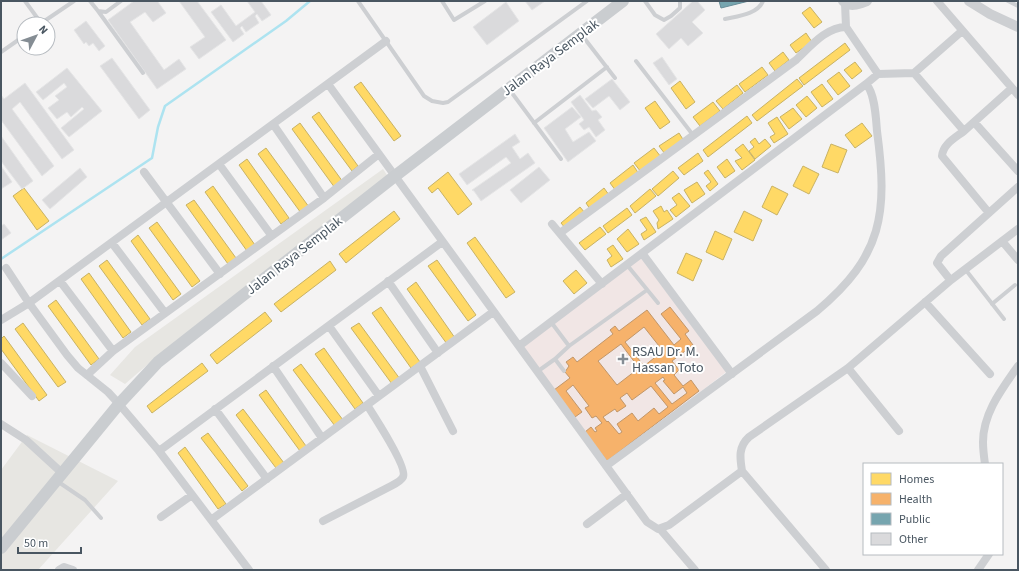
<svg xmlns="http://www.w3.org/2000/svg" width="1019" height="571" font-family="'Source Sans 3',sans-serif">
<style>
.commercial{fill:#e7e6e2}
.medical{fill:#f1e6e5}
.homes{fill:#ffd966;stroke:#c8b264}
.health{fill:#f6b26b;stroke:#c29668;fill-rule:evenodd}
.public{fill:#76a5af;stroke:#688d98}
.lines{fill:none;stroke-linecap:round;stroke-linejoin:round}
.stream{stroke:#ade3f0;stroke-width:2.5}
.building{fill:#dadadc;stroke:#e5e5e6}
.service{stroke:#cdcfd2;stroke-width:4}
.minor{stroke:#cdcfd2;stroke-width:8}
.tertiary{stroke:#cdcfd2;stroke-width:10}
.primary{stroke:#cacdd0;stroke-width:12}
.poi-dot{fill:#858d94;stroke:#fff;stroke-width:1.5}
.labels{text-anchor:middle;stroke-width:4;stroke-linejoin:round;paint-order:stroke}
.street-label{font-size:14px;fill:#495661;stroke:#fff}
.poi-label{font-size:14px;fill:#495661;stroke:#fff;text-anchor:start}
</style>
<rect width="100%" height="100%" fill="#f4f3f3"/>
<path class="commercial" d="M383 169 389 178 154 359 125 384 110 375 135 347Z
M27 435 118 481 38 570H1V470Z"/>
<path class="medical" d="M641 258 726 372 606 465 521 346Z"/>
<path class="homes" d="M810 7 822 22 814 28 802 13Z
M806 33 812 42 796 53 790 45Z
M845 43 850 50 804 85 799 78Z
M783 52 789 60 775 71 769 63Z
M855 62 862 71 852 79 844 70Z
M762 67 768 75 745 92 739 84Z
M839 72 850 86 838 95 827 81Z
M797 79 803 86 757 121 752 115Z
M680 81 695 102 686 109 671 88Z
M361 82 401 136 394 141 354 87Z
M822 84 833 99 822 107 811 92Z
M737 85 743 93 723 109 716 101Z
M807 96 817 108 806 117 796 105Z
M655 101 670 122 660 129 645 108Z
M713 102 720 111 700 126 693 117Z
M793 108 802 119 789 129 780 117Z
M319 112 358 166 352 171 312 117Z
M747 116 752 123 708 157 703 150Z
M777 117 788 134 774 143 770 137 775 134 768 123Z
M300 123 343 182 335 188 292 129Z
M862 123 872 136 855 148 845 135Z
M679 133 684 141 665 154 659 146Z
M755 138 759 144 765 139 771 146 755 159 749 151 754 147 750 142Z
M743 144 755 160 742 170 735 161 742 158 735 150Z
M831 144 847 150 838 173 822 167Z
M266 148 309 207 301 213 258 154Z
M654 148 661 157 641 172 634 163Z
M698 153 703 161 684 175 678 168Z
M247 159 289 218 281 224 239 165Z
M727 159 735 171 725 178 717 167Z
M633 165 639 174 616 191 610 183Z
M803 166 819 174 809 194 793 186Z
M708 170 718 184 710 191 706 186 711 182 704 173Z
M673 171 679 178 658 196 652 189Z
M448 172 472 204 458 215 438 188 432 193 428 188Z
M697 182 705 194 692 203 684 190Z
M213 186 255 245 247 251 205 192Z
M772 186 788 194 777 215 762 207Z
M24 188 49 221 37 230 13 196Z
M604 188 609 195 590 209 586 203Z
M650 189 656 196 635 213 630 206Z
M679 193 690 206 676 217 670 210 677 205 672 198Z
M194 200 236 258 228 264 186 205Z
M661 206 664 212 667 210 673 219 658 229 657 223 659 220 653 211Z
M580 207 585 213 566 229 561 223Z
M627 208 632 215 608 233 603 226Z
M394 211 400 219 346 263 339 254Z
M744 211 762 220 753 241 734 232Z
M646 217 656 232 644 240 641 234 647 230 640 220Z
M157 222 200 281 192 287 149 228Z
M600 227 606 234 585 250 579 243Z
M628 229 639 244 627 252 617 239Z
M715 231 732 239 723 260 706 252Z
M138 235 181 294 173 300 131 241Z
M475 237 515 292 506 298 467 243Z
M613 245 623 259 611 267 607 260 612 256 607 249Z
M686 253 702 260 693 281 677 273Z
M107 260 150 319 142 325 99 266Z
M437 260 476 315 468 321 428 266Z
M330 261 336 270 281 312 274 304Z
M576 270 587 283 574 294 563 281Z
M89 273 131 332 123 338 81 279Z
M416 282 455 338 447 344 407 289Z
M56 300 99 359 91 365 48 306Z
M381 307 420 362 411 368 372 313Z
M265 312 272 321 217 364 210 355Z
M23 323 66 382 58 387 15 329Z
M359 323 400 379 392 384 351 328Z
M4 336 47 395 39 401 1 349V339Z
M324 348 363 403 355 409 315 354Z
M202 363 208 371 152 413 147 406Z
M301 364 343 420 335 426 293 370Z
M266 390 306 446 300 451 259 395Z
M243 409 284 463 276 468 236 415Z
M208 433 248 486 242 491 201 438Z
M185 447 226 504 218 509 178 453Z"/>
<path class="health" d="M670 307 689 331 685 334 693 345 672 361 679 370 674 375 683 386 691 380 699 391 607 461 585 432 591 427 595 432 597 431 595 428 602 423 596 416 592 418 585 408 589 406 573 385 566 391 582 412 575 417 554 390 570 378 565 372 569 366 566 362 573 357 577 362 613 334 610 330 615 326 619 331 647 310 674 345 681 339 661 314ZM644 327 663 351 644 366 625 342ZM621 344 639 368 617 385 598 361ZM663 377 665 380 663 381 674 394 683 387 687 393 672 404 655 383ZM651 386 668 407 659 414 654 408 638 421 632 413 617 424 622 432 619 434 608 421 607 422 603 417 615 409 617 412 626 406 620 398 627 393 632 400Z"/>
<path class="public" d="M719 1H749L721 8Z"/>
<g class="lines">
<path class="stream" d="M1 259 152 158 158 127 165 106 286 21 310 1"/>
</g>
<path class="building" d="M134 1H160L158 2 166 13 153 22 145 12 130 22 164 70 179 59 186 69 157 89 108 20Z
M179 1H197L226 40 199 59 190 47 205 37Z
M247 1H261L271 15 262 21 257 14 255 16 259 23 246 32 242 26 240 28 244 34 233 42 211 12 221 5 236 26 255 12Z
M525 1H545L532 10Z
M693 1H697L705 10 692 22 703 33 688 46 681 38 669 49 656 34Z
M506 2 519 21 487 45 473 27Z
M86 21 105 46 99 51 93 43 89 46 86 42 84 44 74 30Z
M662 57 677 79 669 85 653 63Z
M112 58 150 110 139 119 100 66Z
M67 68 102 111 69 137 61 128 84 109 82 107 71 117 67 112 57 119 48 108 59 100 55 96 67 87 64 83 43 100 36 92Z
M612 79 630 102 620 110 609 96 593 108 585 99Z
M25 83 74 150 62 159 20 102 12 109 54 166 42 176 1 120V95L4 99Z
M580 95 592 111 596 110 602 117 598 120 605 130 596 137 589 127 584 130 579 124 584 120 571 102Z
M572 107 581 117 565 129 573 142 589 132 596 141 568 162 544 128Z
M515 134 520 142 512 147 520 159 528 153 535 163 481 201 474 191 472 190 511 163 506 157 467 185 459 174Z
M1 136 33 181 22 189 1 161Z
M1 166 12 182 1 189Z
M539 167 550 180 521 203 510 190Z
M80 168 87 177 50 209 42 200Z
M4 224 11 233 1 240V226Z"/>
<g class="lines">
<path class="service" d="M25 1 41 23
M90 1 98 11 106 12 121 1
M358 1 424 96 432 101 443 103 448 102 587 1
M442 1 454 20 485 1
M645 1 655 15 664 20 671 16 680 8V1
M1008 1 1018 6
M98 11 143 73
M725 19C738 16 758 14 763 1
M40 24 74 1
M581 34 615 78
M1 52 24 36
M636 61 693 135
M509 89 561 159
M534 123 607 67
M627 265 658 303
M965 269 1004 319
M992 304 1015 285
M551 322 569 346 555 359 564 371
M569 346 647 290
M541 369 555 359
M57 481 85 500 101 518"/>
<path class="minor" d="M937 1 1018 95
M845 3 846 27
M914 73 964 131 1012 88
M328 84 647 522 658 529 669 525 742 471C740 458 738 447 749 437L848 368 951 280 1018 229
M974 122 1018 171
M273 124 324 198
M964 131C955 138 943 144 942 156L989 213
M219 164 271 235
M144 172 220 274
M552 224 602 284
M560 233 796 60C810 47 826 27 846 27L878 74
M1002 241 1018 260
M112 243 165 313
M642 253 732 374
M6 268 29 303 67 355 78 368 108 392 119 404 159 451 249 570
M948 277 937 263 941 256 1018 187
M60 281 113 351
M388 281 438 353
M925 302 990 374
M1 320 29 303 386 41
M329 326 379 396
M519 346 866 84 878 74 914 73 962 31
M1 363 32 396
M273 366 322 438
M420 366 453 431
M848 368 899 431
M87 375 113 351 324 198 379 154
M215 409 267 479
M1 424 26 440 62 473
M159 451 442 242
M985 464C984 457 983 449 983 442 983 413 1002 389 1018 366
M606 466 817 311C883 256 888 213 877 131 876 119 875 93 866 84
M742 471 826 570
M161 517 192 495
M211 520 493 312
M323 521 391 486C395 484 401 481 403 477 408 468 374 416 367 405
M587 524 627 494
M660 529 695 570
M59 570 64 567 73 570
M978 570 989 554"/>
<path class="tertiary" d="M843 1C850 8 859 4 867 1
M969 1 990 14 1018 27"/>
<path class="primary" d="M1 548 119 404 158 362 395 176 623 1"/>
</g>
<path class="poi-dot" d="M621 353h4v4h4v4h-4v4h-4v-4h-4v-4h4z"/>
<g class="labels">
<g class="street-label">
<text transform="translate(550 57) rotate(-37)" y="5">Jalan Raya Semplak</text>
<text transform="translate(294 255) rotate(-38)" y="5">Jalan Raya Semplak</text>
</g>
<g class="poi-label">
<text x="632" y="356">RSAU Dr. M.<tspan x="632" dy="16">Hassan Toto</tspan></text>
</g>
</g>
<rect width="1019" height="571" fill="none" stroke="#495661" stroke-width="4"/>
<rect x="863" y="463" width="140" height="92" fill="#ffffff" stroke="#b6bbc0"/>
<rect x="871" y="473" width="20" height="12" fill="#ffd966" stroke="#b6bbc0"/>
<text x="899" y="483" font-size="12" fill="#495661">Homes</text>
<rect x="871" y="493" width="20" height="12" fill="#f6b26b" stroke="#b6bbc0"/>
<text x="899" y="503" font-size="12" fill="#495661">Health</text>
<rect x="871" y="513" width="20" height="12" fill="#76a5af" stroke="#b6bbc0"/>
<text x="899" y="523" font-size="12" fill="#495661">Public</text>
<rect x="871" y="533" width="20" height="12" fill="#dadadc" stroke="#b6bbc0"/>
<text x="899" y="543" font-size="12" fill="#495661">Other</text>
<g transform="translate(36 36) rotate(49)"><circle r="19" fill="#ffffff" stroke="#b6bbc0"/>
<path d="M0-3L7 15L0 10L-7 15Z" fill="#858d94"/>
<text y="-6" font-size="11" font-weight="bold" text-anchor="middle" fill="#495661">N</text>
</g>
<path d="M18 547v6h63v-6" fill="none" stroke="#495661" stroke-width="2"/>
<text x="24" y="547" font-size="12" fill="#495661" stroke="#ffffff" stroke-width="3" paint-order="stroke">50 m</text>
</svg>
